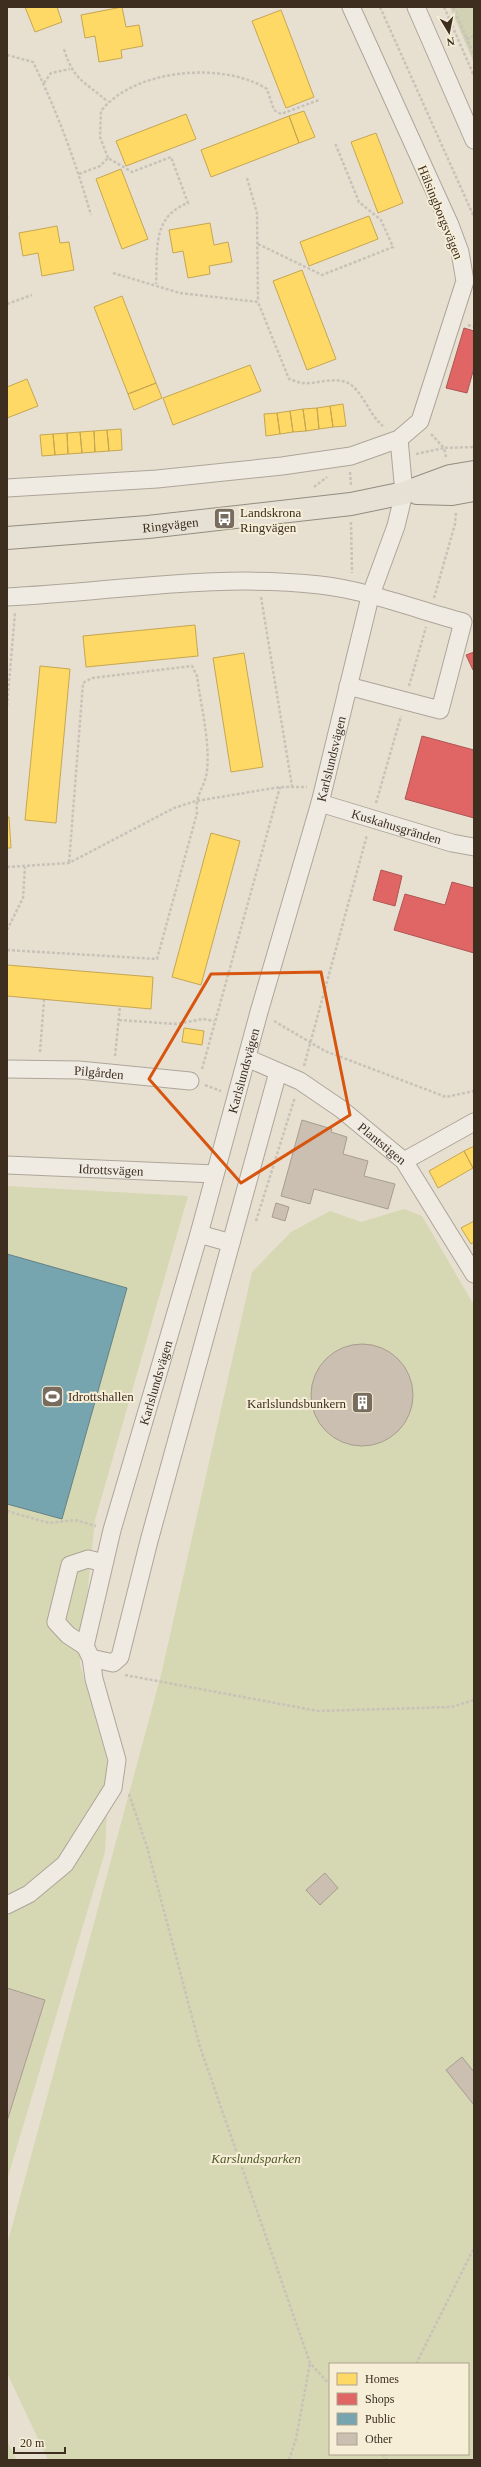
<svg xmlns="http://www.w3.org/2000/svg" width="481" height="2467" font-family="Georgia,serif">
<style>
.green{fill:#d6d7b3;fill-rule:evenodd}
.cemetery{fill:#d1d1b3}
.homes{fill:#ffd966;stroke:#c5a651}
.shops{fill:#e06666;stroke:#af5551}
.public{fill:#76a5af;stroke:#658184}
.building{fill:#cbbfb2;stroke:#a89c90}
.lines{fill:none;stroke-linecap:round;stroke-linejoin:round}
.minor-casing{stroke:#ada599;stroke-width:19}
.major-casing{stroke:#928b80;stroke-width:24}
.path{stroke:#c8c2b9;stroke-width:2.5;stroke-dasharray:3 2;stroke-linecap:butt}
.minor{stroke:#efebe3;stroke-width:17}
.major{stroke:#e6e1d4;stroke-width:22}
.marked{fill:none;stroke:#d7550e;stroke-width:3;stroke-linejoin:round}
.labels{text-anchor:middle;stroke-width:4;stroke-linejoin:round;paint-order:stroke}
.street-label{font-size:13px;fill:#3d2e20;stroke:#f7eed8}
.poi-label{font-size:13px;fill:#3d2e20;stroke:#f7eed8;text-anchor:start}
.park-label{font-size:13px;font-style:italic;fill:#4d5a26;stroke:#f7eed8}
</style>
<rect width="100%" height="100%" fill="#e7e0d1"/>
<path class="green" d="M7 1186 188 1196 95 1520 80 1664 109 1768 105 1852 7 2180Z
M404 1209 422 1216 474 1305V2460H48L7 2373V2245L161 1675 252 1272 291 1232 330 1211 361 1222ZM330 2364H468V2454H330Z
M7 2441 17 2460H7Z"/>
<path class="cemetery" d="M450 7H474V63Z"/>
<path class="homes" d="M25 7H57L62 22 35 32Z
M122 7 126 27 139 25 143 46 121 50 122 58 99 62 95 36 85 38 81 15Z
M281 10 314 97 286 108 252 21Z
M304 111 315 137 299 143 289 116Z
M186 114 196 139 126 166 116 141Z
M289 116 299 143 211 177 201 150Z
M376 133 403 203 378 213 351 142Z
M121 169 148 239 122 249 96 179Z
M369 216 378 239 309 266 300 242Z
M210 223 214 245 228 242 232 262 209 266 210 274 188 278 183 251 173 253 169 230Z
M57 226 60 243 69 242 74 270 42 276 38 253 23 256 19 233Z
M302 270 336 359 307 370 273 281Z
M122 296 156 383 128 394 94 307Z
M250 365 261 391 173 425 163 398Z
M27 379 38 406 7 418V387Z
M156 383 162 398 134 410 128 394Z
M343 404 346 426 333 427 330 406Z
M330 406 333 427 319 429 317 408Z
M317 408 319 429 306 431 303 409Z
M303 409 306 431 293 432 290 411Z
M290 411 293 432 280 434 277 413Z
M277 413 280 434 266 436 264 414Z
M121 429 122 450 109 451 107 430Z
M107 430 109 451 95 452 94 431Z
M94 431 95 452 82 453 80 432Z
M80 432 82 453 68 454 67 433Z
M67 433 68 454 55 455 53 434Z
M53 434 55 455 42 456 40 435Z
M195 625 198 656 86 667 83 636Z
M244 653 263 767 231 772 213 658Z
M40 666 70 669 56 823 25 820Z
M7 817H9L11 848H7Z
M211 833 240 841 201 985 172 977Z
M7 965 153 977 151 1009 7 996Z
M184 1028 204 1031 202 1045 182 1042Z
M474 1146V1167L473 1168 464 1151Z
M464 1151 473 1168 438 1188 429 1171Z
M474 1221V1242L471 1244 461 1228Z"/>
<path class="shops" d="M464 328 474 331V368L467 393 446 388Z
M474 652V670H473L466 655Z
M422 736 474 750V818L405 799Z
M381 870 402 876 395 906 373 900Z
M452 882 474 888V953L394 930 405 894 445 905Z"/>
<path class="public" d="M7 1254 127 1288 62 1519 7 1504Z"/>
<path class="building" d="M302 1120 332 1129 331 1132 347 1137 343 1154 368 1161 364 1176 395 1184 388 1209 314 1189 310 1204 281 1196Z
M276 1203 289 1207 285 1221 272 1217Z
M311 1395a51 51 0 1 1 102 0a51 51 0 1 1-102 0Z
M325 1873 338 1888 320 1905 306 1890Z
M7 1988 45 2000 7 2121Z
M462 2057 474 2072V2105L446 2070Z"/>
<g class="lines">
<defs>
<g id="minor">
<path d="M416 7 474 140"/>
<path d="M7 488 157 479 282 466 351 456 399 439 420 421 465 281 460 252 450 225 351 7"/>
<path d="M7 597C112 592 215 573 320 585 366 590 418 610 463 622L440 710 348 686"/>
<path id="s1" d="M320 803 452 843 474 847"/>
<path id="s2" d="M247 1058 300 1081 341 1109 404 1161 474 1274"/>
<path id="s3" d="M7 1069 79 1070 190 1081"/>
<path id="s4" d="M278 1072 149 1541 120 1657 113 1663 91 1658 85 1646 112 1530 199 1234 259 1012 320 803 370 597 396 526 404 493 399 439"/>
<path d="M404 1161 474 1122"/>
<path id="s5" d="M7 1165 215 1174"/>
<path d="M199 1234 231 1243"/>
<path d="M85 1646 68 1635 56 1622 70 1565 88 1559 104 1563"/>
<path d="M7 1905 29 1894 65 1864 113 1788 117 1760 94 1679 91 1658"/>
</g>
<g id="major">
<path d="M417 493 452 494 474 490"/>
<path id="s6" d="M7 538 148 527 351 504 404 493 450 476 474 472"/>
</g>
</defs>
<use href="#minor" class="minor-casing"/>
<use href="#major" class="major-casing"/>
<path class="path" d="M380 7 474 217
M444 7 474 76
M453 7 467 39
M474 36 467 39 474 55
M64 49C74 82 85 81 108 102
M7 55 33 62C57 111 76 163 91 215
M44 83 51 73 70 69
M108 158 100 137 101 111C134 69 223 61 267 89L274 110 281 114 319 100
M79 174 100 166 108 158 132 172 171 157 188 203C151 217 158 251 156 284
M247 178 257 213 258 302
M7 218 8 217
M258 244 322 275 393 247 381 220 359 202 335 143
M113 273 180 293 258 302 289 379C293 380 297 382 301 383 315 385 334 376 348 383 363 391 369 415 383 426
M7 304 32 295
M468 325 474 327
M431 434 444 448 474 447
M416 454 444 448 446 457
M350 472 351 485
M314 487 327 477
M351 522 352 573
M261 597 292 786
M434 598 455 524 456 511
M409 686 426 627
M7 706 15 613
M376 803 401 716
M7 867 69 863 174 808 196 801 280 787H307
M7 930 23 898 25 867
M7 950 157 959 197 813C195 793 205 788 207 771 210 740 201 707 197 676L192 666 92 678 83 683 69 863
M119 1020 176 1024 203 1019 214 1021
M274 1021 325 1051 446 1097 474 1091
M40 1052 44 1000
M115 1056 120 1006
M304 1066 367 835
M202 1069 280 787
M205 1085 221 1091
M256 1221 295 1097
M7 1511 49 1523 75 1520 96 1526
M125 1675 318 1711 451 1707 474 1700
M129 1794 147 1847 200 2047 310 2363 330 2385
M416 2364 474 2248
M383 2454 387 2460
M289 2460 296 2439 310 2363"/>
<use href="#minor" class="minor"/>
<use href="#major" class="major"/>
</g>
<path class="marked" d="M321 972 350 1115 241 1183 149 1079 211 974Z"/>
<defs>
<symbol id="bus-square" viewBox="-11 -11 22 22"><rect x="-9" y="-9" width="18" height="18" rx="4" fill="#786c5e" stroke="#f7eed8"/><path d="M-5-6H5V4H4V6H2V4H-2V6H-4V4H-5ZM-3.5-4V0h7V-4ZM-3.5 1.2v1.5H-2V1.2ZM2 1.2v1.5H3.5V1.2Z" fill="#fff"/></symbol>
<symbol id="stadium-square" viewBox="-11 -11 22 22"><rect x="-9" y="-9" width="18" height="18" rx="4" fill="#786c5e" stroke="#f7eed8"/><path d="M0-5a6.5 5 0 1 0 0 10a6.5 5 0 1 0 0-10ZM-3.5-1.8h7v3.6h-7Z" fill="#fff"/></symbol>
<symbol id="building-square" viewBox="-11 -11 22 22"><rect x="-9" y="-9" width="18" height="18" rx="4" fill="#786c5e" stroke="#f7eed8"/><path d="M-4-6H4V6H1V3H-1V6H-4ZM-2.5-4.3h1.7v1.8h-1.7ZM.8-4.3h1.7v1.8H.8ZM-2.5-1h1.7V.8h-1.7ZM.8-1h1.7V.8H.8Z" fill="#fff"/></symbol>
</defs>
<g fill-rule="evenodd">
<use href="#bus-square" x="212" y="506" width="25" height="25"/>
<use href="#stadium-square" x="40" y="1384" width="25" height="25"/>
<use href="#building-square" x="350" y="1390" width="25" height="25"/>
</g>
<g class="labels">
<g class="street-label">
<text transform="translate(441 212) rotate(68)" y="5">Hälsingborgsvägen</text>
<text dy="5" stroke="none"><textPath href="#s6" startOffset="164">Ringvägen</textPath></text>
<text dy="5" stroke="none"><textPath href="#s4" startOffset="1572">Karlslundsvägen</textPath></text>
<text dy="5" stroke="none"><textPath href="#s1" startOffset="80">Kuskahusgränden</textPath></text>
<text dy="5" stroke="none"><textPath href="#s4" startOffset="1248">Karlslundsvägen</textPath></text>
<text dy="5" stroke="none"><textPath href="#s3" startOffset="92">Pilgården</textPath></text>
<text dy="5" stroke="none"><textPath href="#s2" startOffset="161">Plantstigen</textPath></text>
<text dy="5" stroke="none"><textPath href="#s5" startOffset="104">Idrottsvägen</textPath></text>
<text dy="5" stroke="none"><textPath href="#s4" startOffset="924">Karlslundsvägen</textPath></text>
</g>
<g class="poi-label">
<text x="240" y="517">Landskrona<tspan x="240" dy="15">Ringvägen</tspan></text>
<text x="68" y="1401">Idrottshallen</text>
<text x="346" y="1408" text-anchor="end">Karlslundsbunkern</text>
</g>
<g class="park-label">
<text x="256" y="2163">Karslundsparken</text>
</g>
</g>
<rect width="481" height="2467" fill="none" stroke="#3d2e20" stroke-width="16"/>
<rect x="329" y="2363" width="140" height="92" fill="#f7eed8" stroke="#ada18e"/>
<rect x="337" y="2373" width="20" height="12" fill="#ffd966" stroke="#ada18e"/>
<text x="365" y="2383" font-size="12" fill="#3d2e20">Homes</text>
<rect x="337" y="2393" width="20" height="12" fill="#e06666" stroke="#ada18e"/>
<text x="365" y="2403" font-size="12" fill="#3d2e20">Shops</text>
<rect x="337" y="2413" width="20" height="12" fill="#76a5af" stroke="#ada18e"/>
<text x="365" y="2423" font-size="12" fill="#3d2e20">Public</text>
<rect x="337" y="2433" width="20" height="12" fill="#cbbfb2" stroke="#ada18e"/>
<text x="365" y="2443" font-size="12" fill="#3d2e20">Other</text>
<g transform="translate(449 32) rotate(170)" stroke="#f7eed8" stroke-width="3" paint-order="stroke">
<path d="M0-3L7 15L0 10L-7 15Z" fill="#3d2e20"/>
<text y="-6" font-size="11" font-weight="bold" text-anchor="middle" fill="#3d2e20">N</text>
</g>
<path d="M14 2447v6h51v-6" fill="none" stroke="#3d2e20" stroke-width="2"/>
<text x="20" y="2447" font-size="12" fill="#3d2e20" stroke="#f7eed8" stroke-width="3" paint-order="stroke">20 m</text>
</svg>
